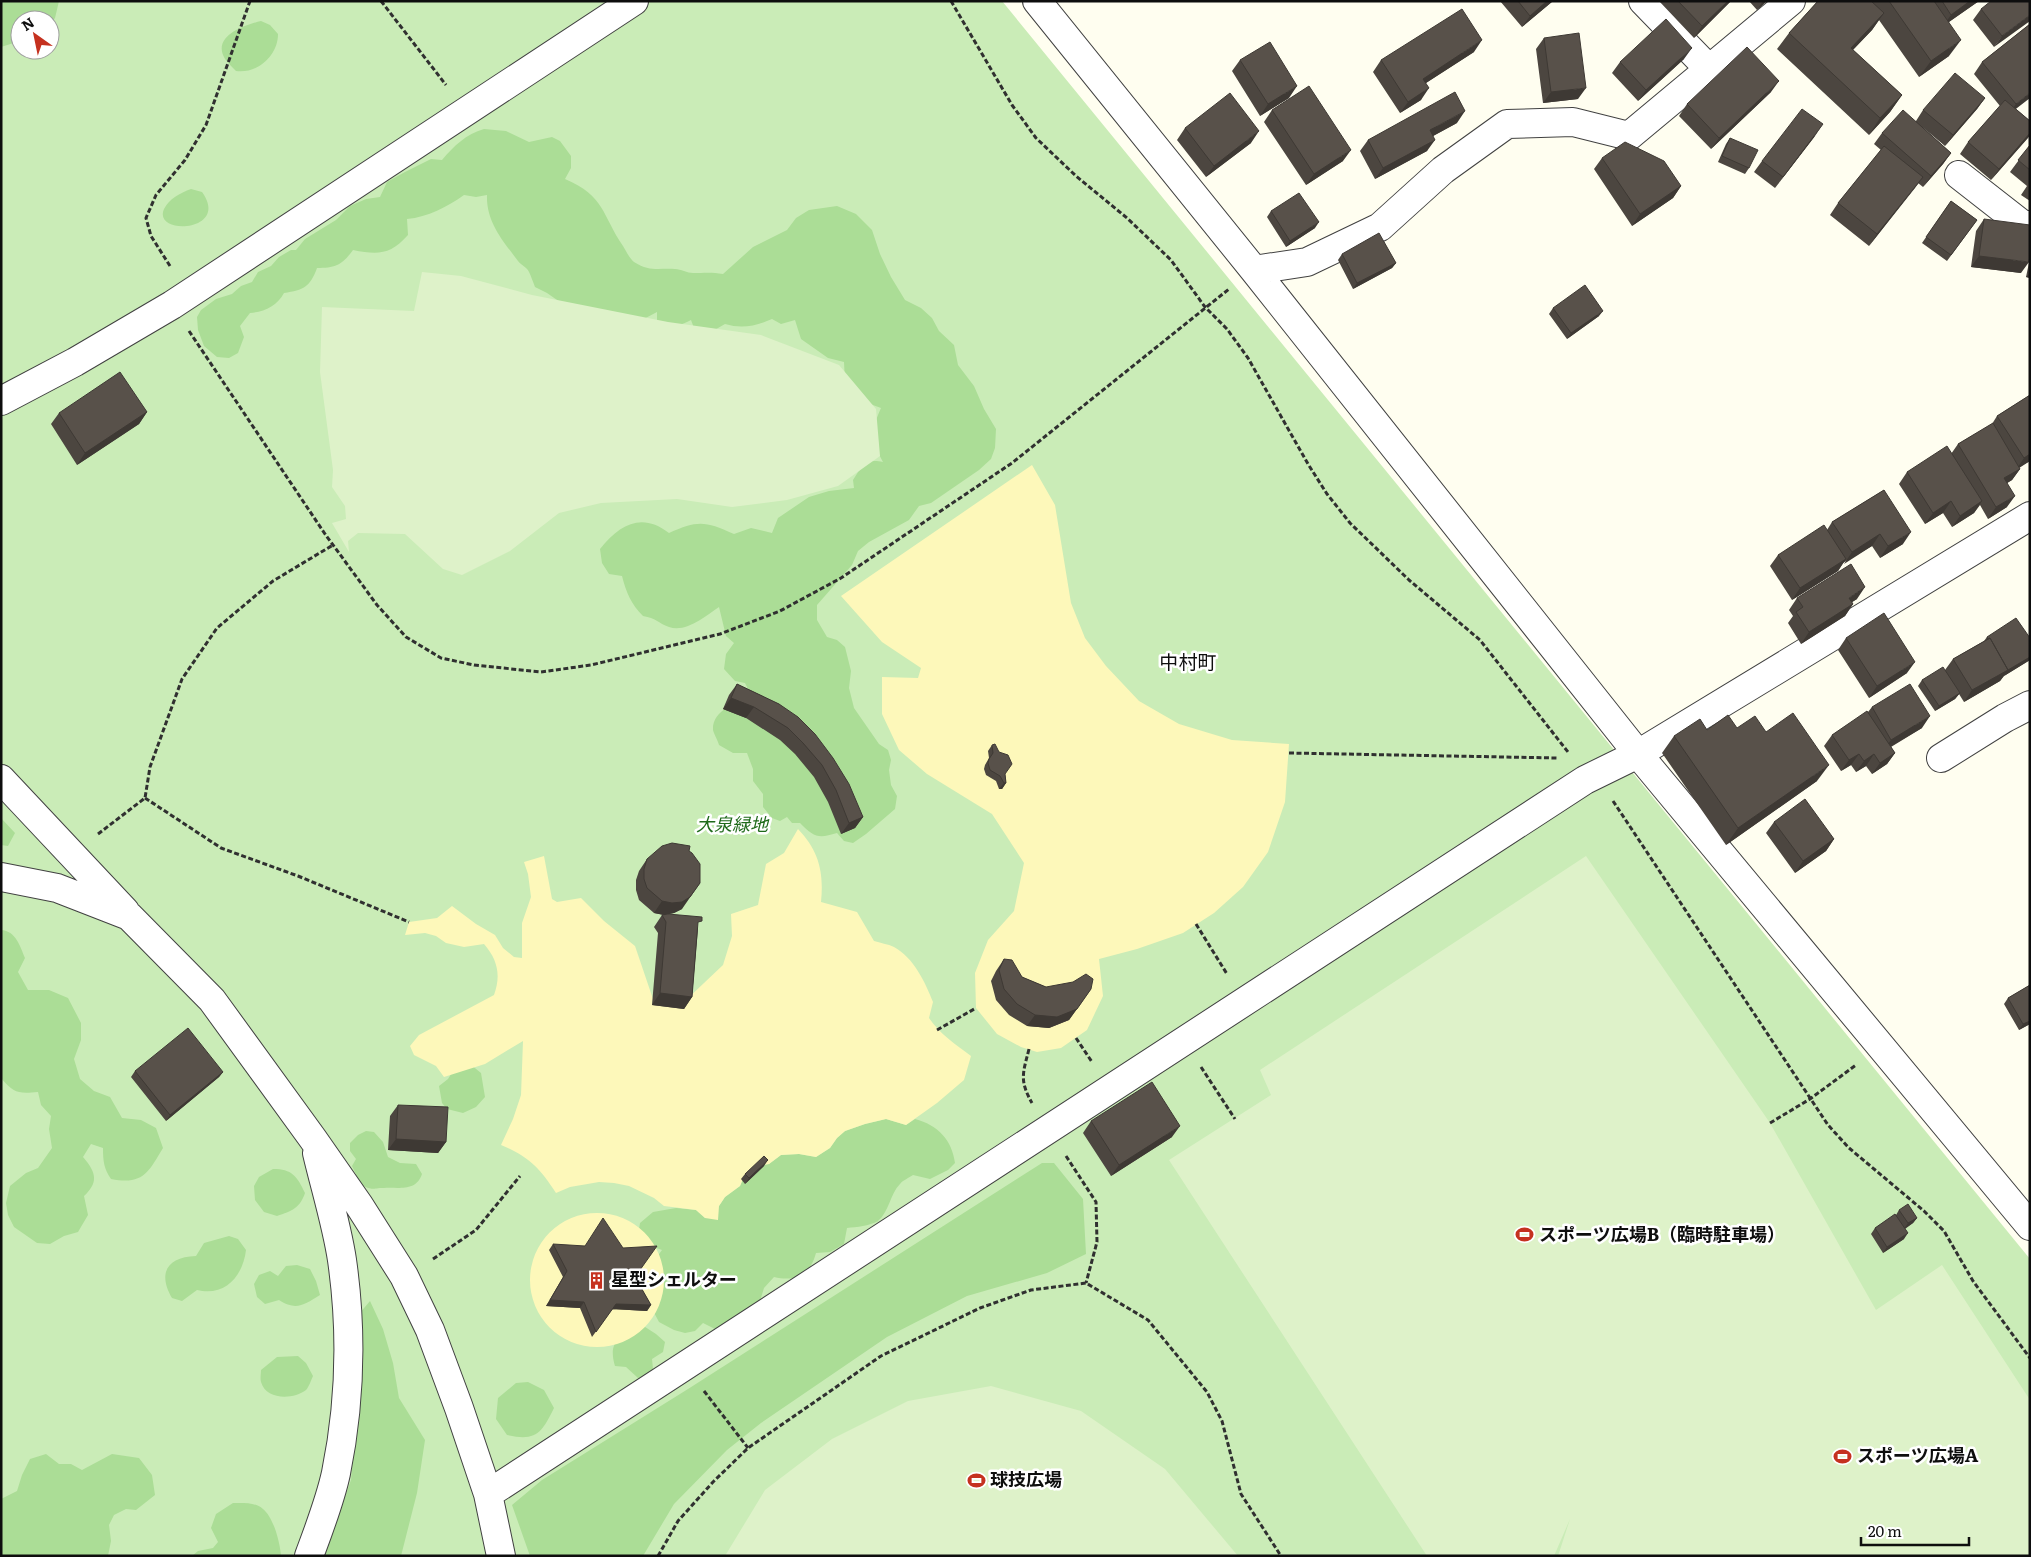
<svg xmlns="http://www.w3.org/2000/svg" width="2031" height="1557" font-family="Literata,'Noto Sans JP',serif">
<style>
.green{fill:#caecb7;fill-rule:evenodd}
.forest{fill:#abdd96}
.sand{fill:#fdf8ba}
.pitch{fill:#def2c9}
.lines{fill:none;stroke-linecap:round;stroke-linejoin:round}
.minor-casing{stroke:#414141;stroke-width:30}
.path{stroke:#303030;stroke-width:3;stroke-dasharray:5 2.5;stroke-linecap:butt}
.minor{stroke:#fff;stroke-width:28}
.wall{fill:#4c4640}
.shaded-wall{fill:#3e3934}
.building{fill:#58514a;stroke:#3e3934}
.labels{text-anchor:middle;stroke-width:5;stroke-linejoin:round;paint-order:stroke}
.park-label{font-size:18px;font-style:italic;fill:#1f6a1b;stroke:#fff}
.poi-label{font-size:18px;font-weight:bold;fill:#0e0e0e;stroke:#fff;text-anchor:start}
.neighbourhood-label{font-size:19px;fill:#0e0e0e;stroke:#fff}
</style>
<rect width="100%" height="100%" fill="#fffef0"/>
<path class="green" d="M1 1H1002L2030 1259V1556H1ZM20 20H50V50H20Z"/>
<path class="forest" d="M1 1H59L55 18 50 25V20H20V41L1 47Z
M261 21 270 25 278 34C278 56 257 74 236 71 232 67 228 63 225 59 211 36 245 25 261 21Z
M484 129 506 131 529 142 552 137 560 141 571 156V168L565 179C605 196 602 215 623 246 626 251 630 259 634 262 650 272 658 268 675 269 681 269 687 273 693 273 704 273 712 272 723 274L753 247 787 230 796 218 809 210 837 206 856 214 872 230 880 254 891 277 905 300 921 308 932 318 939 331 954 345 958 365 974 386 984 409 996 429 995 448 991 459 979 470 931 503 919 506 909 520 869 542 858 551 852 565 817 605V620L827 637 837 640 845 647 851 671 849 688 854 708 879 744 888 750 891 760 889 770 891 785 897 796 895 809 866 834 853 843 844 841 837 833C818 839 814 837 800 823H792L787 817 780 821 772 818 763 807V794L753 781V769L747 753H733L719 745C718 741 714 734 713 730 712 710 737 702 752 697L745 683 735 681 724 669 726 654 734 643 726 636 719 607C706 616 686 633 669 627 658 623 656 618 643 616 631 604 626 592 622 576L609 574 602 563 600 549C620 524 642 512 669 533 698 520 705 521 734 534L751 528 772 533 778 518 809 497 829 491 854 488 853 480C862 466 865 458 883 462 870 438 870 433 881 408L862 401 845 382 844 362 828 358 801 339 795 320 781 324 772 319C756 326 742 329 725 324L711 332 694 328 691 320C676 327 671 331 657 320V312L640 321 570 309 547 293 535 287C533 282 531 276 529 272 527 267 521 265 518 261 503 241 486 222 487 195L476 197 464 195C447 207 428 217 407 219L408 235C390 255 378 255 353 250 342 265 336 268 317 268 310 287 304 290 284 293 277 306 264 312 250 313L240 326 244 337 238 353 229 358 217 357 204 346 198 330 197 317 201 310 216 299 232 294 241 286 252 282 258 272 271 266 279 257 291 250H296L305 239 336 220 350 206 366 199 380 197 387 182 405 172 431 159 442 160C454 146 466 134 484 129Z
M191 189 202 192C231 232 152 236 164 209 169 199 180 193 191 189Z
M1 818 15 833 8 846 1 845Z
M1 930C16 931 20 946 25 958L18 972 28 990H49L68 998 81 1023V1040L74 1059 80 1079 94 1091 110 1097 122 1118 141 1120 156 1128 163 1148C148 1173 143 1185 111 1179 104 1169 103 1161 103 1148L91 1144 83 1157C96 1172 99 1182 84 1196L88 1215 78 1232 64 1236 50 1244 37 1243 14 1227 8 1215 6 1203 10 1186 26 1173 38 1168 52 1148 49 1129 51 1116 41 1105 38 1092C18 1094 14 1093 1 1078Z
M470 1064 481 1073 485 1097 476 1107 463 1113 447 1109 442 1103 439 1086 448 1079 453 1071Z
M886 1119 906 1125 915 1119C938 1125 952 1140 955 1163L948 1170 930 1179 913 1175C909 1178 903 1180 900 1184 890 1194 889 1212 878 1221 869 1226 857 1227 847 1228L844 1244 830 1252 816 1253C810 1275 796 1282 774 1277L764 1288 760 1301 719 1331 703 1323 695 1331 685 1333 674 1330 659 1322 650 1305 651 1265 662 1250 646 1244 638 1236 640 1223 653 1212 676 1208 696 1210 705 1218 719 1206 725 1197 740 1186 743 1179 753 1167 769 1164 781 1155 799 1154 816 1157 830 1148 837 1138 845 1131 865 1124Z
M366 1131 374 1132 383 1142 388 1157 400 1163 416 1164 422 1174C416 1192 399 1187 384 1188 371 1188 374 1191 361 1185L352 1166 356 1159 350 1151V1143L358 1135Z
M1042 1163H1054L1083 1199 1086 1254 1047 1273 967 1296 887 1337 761 1423 727 1450 674 1504 643 1556H530L512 1505 542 1480 688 1389Z
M273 1169C292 1169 297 1176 305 1193 300 1208 292 1211 277 1216L264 1212 255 1200 254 1186 259 1177Z
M229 1236 238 1239 246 1250C243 1276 225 1297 197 1290L182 1301 172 1298C157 1272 168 1257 196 1256L204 1243Z
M297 1265 310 1269 316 1281 320 1295C304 1305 296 1311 279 1300L265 1304 257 1297 254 1284 259 1275 270 1271 278 1276 286 1266Z
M370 1301 383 1329 393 1363 399 1398 425 1440 417 1493 401 1556H323L351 1480 361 1364 359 1314Z
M642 1325 656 1334 665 1342 663 1352 652 1359 653 1369 646 1377 638 1378 626 1367 615 1366C607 1340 622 1335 642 1325Z
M298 1356 306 1363 313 1376C311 1380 309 1387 306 1390 293 1400 266 1400 261 1382 260 1379 261 1373 261 1370L277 1357Z
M528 1382 544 1390 554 1408C542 1432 537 1442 507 1435L496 1419 498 1398 516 1383Z
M46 1454 59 1464H71L82 1470 112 1454 139 1458 152 1475 155 1495 136 1510 126 1509 114 1515 109 1525 111 1541 108 1556H1V1499L17 1491 22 1475 30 1459Z
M233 1503C243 1503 255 1502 263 1509 274 1518 280 1543 281 1556H192L198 1551 213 1548 218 1542 211 1528 216 1514Z"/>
<path class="sand" d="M1032 465 1055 505 1071 603 1085 638 1106 666 1139 701 1179 724 1232 740 1289 744 1285 802 1268 852 1243 887 1214 913 1183 933 1137 949 1099 959 1103 996 1087 1030 1061 1048 1037 1052 1021 1047 997 1034 976 1008 975 973 988 940 1014 911 1024 863 992 814 927 774 899 750 882 714V677L918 678 921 668 882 642 841 596Z
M798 829C819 851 824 872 821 902L857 912 874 941C880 943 888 944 894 947 914 958 925 982 933 1002L929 1018C940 1034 955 1044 971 1056L964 1080 937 1103 906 1125 886 1119 865 1124 845 1131 837 1138 830 1148 816 1157 799 1154 781 1155 769 1164 753 1167 743 1179 740 1186 725 1197 719 1206 718 1220 705 1218 696 1210 664 1206 654 1198 629 1186 614 1183 599 1182 570 1187 556 1193C540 1168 528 1156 501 1145L513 1119 521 1095 523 1041 485 1064 444 1077 436 1066 414 1055 410 1046 419 1035 494 995C501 976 498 960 484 944L464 947 446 943 436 936 425 933 405 935 409 922 437 918 452 906 476 924 495 935 503 948 514 957 522 958V923L531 897 528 874 524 862 544 856 552 899 557 902 581 898 604 921 635 946 653 999 652 1005 685 1001 723 965 732 936 731 914 758 905 766 864 784 853Z
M530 1280a67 67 0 1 1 134 0a67 67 0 1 1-134 0Z"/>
<path class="pitch" d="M422 272 461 276 532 295 668 322 761 335 839 365 876 409 880 456 838 486 787 500 732 507 677 499 601 503 559 513 510 551 462 575 443 569 405 534 358 533 348 541 349 552 332 523 346 519 345 506 332 487 333 470 320 372 322 307 414 311Z
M1586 856 1770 1123 1876 1310 1942 1265 2030 1400V1556H1558L1570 1519 1554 1556H1427L1169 1160 1271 1095 1260 1070Z
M991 1386 1081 1411 1165 1469 1238 1556H725L765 1490 832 1439 908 1401Z"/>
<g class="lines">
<defs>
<path id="minor" d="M1037 1 1254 270 1638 754 2030 1226
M1643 1 1709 69
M1959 175 2023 225H2030
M1254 270 1307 262 1380 227 1443 170 1507 124 1573 122 1629 136 1791 1
M1 401 75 362 172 305 634 1
M1941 758 2005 718 2030 705
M1 779 125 911
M1 877 57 888 129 916 212 1000 313 1139 359 1205 404 1276 430 1330 459 1408 488 1494 501 1556
M488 1494 1585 780 1638 754 2030 516
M309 1556C319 1529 330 1501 336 1473 350 1404 352 1330 342 1260 337 1226 325 1187 317 1153"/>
</defs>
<use href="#minor" class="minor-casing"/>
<path class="path" d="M381 1 446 85
M951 1 1012 105 1036 138 1076 176 1127 218 1171 260 1205 307 1227 329 1248 358 1308 464 1327 494 1350 523 1409 580 1480 640 1568 752
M170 266 151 236 146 218 156 195 185 160 206 125 250 1
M189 331 325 534 377 605 406 637 441 658 474 665 541 672 591 665 720 634 780 611 841 578 1012 463 1229 289
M1289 753 1558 758
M145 798 221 848 298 876 409 922
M1613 801 1828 1125 1849 1148 1924 1211 1944 1231 1973 1281 2030 1358
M98 834 145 798 150 767 182 679 217 628 273 581 333 545
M1196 924 1227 974
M937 1030 976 1008
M1076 1038 1092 1062
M1029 1049C1023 1073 1019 1080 1032 1103
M1201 1067 1235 1119
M1770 1123 1810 1099 1856 1065
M1066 1156 1096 1202 1097 1242 1086 1283
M433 1259 476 1230 520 1176
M704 1391 748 1448
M658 1556 678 1521 713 1482 748 1448 881 1356 980 1308 1031 1290 1086 1283 1148 1320 1207 1392 1222 1421 1241 1494 1281 1556"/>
<use href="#minor" class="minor"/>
</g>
<path class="wall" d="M1500 1H1553L1522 27Z
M1659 1H1731L1694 38Z
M1749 1H1767L1757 10Z
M1818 1H1979L1949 22V56L1919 77 1879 20 1872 30 1853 50 1902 95 1890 112 1869 135 1777 49 1789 33Z
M2030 1 1994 47 1973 20 1981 9Z
M2030 24 2016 109 2030 121V135L1991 180 1960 154 1968 142 2000 106 1974 74 1982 62Z
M1544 38 1578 99 1543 103 1536 49Z
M1474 52 1426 83 1421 100 1400 113 1373 72 1381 60Z
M1684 59 1638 101 1612 73 1620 62Z
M1240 60 1289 98 1260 116 1232 71Z
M1771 92 1711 149 1679 116 1687 104Z
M1985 98 1977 109 1945 146 1921 126 1951 153 1943 164 1923 187 1918 183 1869 246 1830 215 1838 203 1881 150 1874 144 1882 133 1916 121 1923 110Z
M1272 110 1343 161 1306 185 1264 122Z
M1457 123 1433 136 1427 151 1375 179 1360 151 1368 140Z
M1185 128 1251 143 1206 177 1177 140Z
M1815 136 1775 188 1754 172 1762 161Z
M1730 138 1749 168 1745 174 1718 162 1726 144Z
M2030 145V201L2021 195 2027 186 2010 172Z
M1602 158 1681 186 1673 198 1632 226 1594 169Z
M1951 201 1977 220 1947 261 1922 243Z
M1271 211 1315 228 1286 247 1267 217Z
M1984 219 2021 273 1971 267 1976 231Z
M1342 254 1396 263 1392 268 1353 289 1338 260Z
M2030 258V278L2026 277Z
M1553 308 1599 316 1567 339 1549 314Z
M2030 395V461L2019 467 2020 469 2012 480 2007 483V507L1988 519 1980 505 1974 513 1952 527 1943 513 1925 524 1899 484 1907 472 1951 454 1958 444 1992 424 1997 416Z
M147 412 139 424 77 465 51 424 59 413Z
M1884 490 1903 544 1880 558 1872 546 1843 563 1838 571 1792 600 1770 566 1778 555 1827 530 1832 522Z
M1797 598 1857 599 1852 602 1853 604 1845 616 1801 644 1788 623 1793 616 1789 610Z
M1987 637 2030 638V660L2004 676 2000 681 1964 702 1959 694 1955 699 1935 711 1918 686 1922 680 1945 670 1953 659 1984 641Z
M1846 638 1907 673 1869 698 1838 650Z
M737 684 779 704 863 817 855 828 841 834 828 802 814 777 795 754 780 740 746 718 723 709 729 695Z
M1872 707 1922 728 1891 747 1895 753 1887 764 1872 774 1866 766 1856 772 1851 765 1841 771 1824 746 1832 735 1868 712Z
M1737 728 1766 732 1817 781 1726 845 1662 753 1674 736 1707 730Z
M992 745 1005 774 1006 783 1002 789H999L996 781 986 775 984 769 985 765 989 758 988 751Z
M1774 822 1834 839 1826 851 1795 873 1766 833Z
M689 851 682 909 674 913 664 915 654 913 639 900 636 890V880L639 871 647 859Z
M662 915 698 928 692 997 684 1009 652 1005 658 933 654 927Z
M1004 959 1022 977 1046 987 1091 989 1069 1020 1049 1028 1027 1026 1009 1015 996 1000 991 981 996 971Z
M2030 985V1024L2019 1030 2004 1004 2008 998Z
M135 1071 223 1072 219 1077 166 1121 131 1077Z
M398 1105 446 1142 438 1153 388 1150 390 1116Z
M1091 1121 1172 1137 1111 1176 1083 1133Z
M764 1166 745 1184 741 1179 745 1174Z
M1899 1210 1917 1218 1913 1223 1905 1229 1904 1239 1883 1253 1871 1234 1875 1228 1896 1215Z
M553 1244 635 1277 651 1305 647 1311 612 1309 592 1337 580 1308 546 1306 563 1277 549 1250Z"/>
<path class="shaded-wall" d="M1547 1H1553L1522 27 1530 16Z
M1728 1H1731L1694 38 1702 26Z
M1763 1H1767L1757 10Z
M1970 1H1979L1943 26 1951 15Z
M1884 13 1872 30 1839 64 1851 48Z
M2030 15V21L1994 47 2002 36Z
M1482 40 1474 52 1415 90 1423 79Z
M1961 40 1949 56 1919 77 1931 61Z
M1692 48 1684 59 1638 101 1646 90Z
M1779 81 1771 92 1711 149 1719 138Z
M1297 86 1289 98 1260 116 1268 104Z
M1429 88 1421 100 1400 113 1408 102Z
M1586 88 1578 99 1543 103 1551 92Z
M2030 93V98L2008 115 2016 104Z
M1902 95 1890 112 1869 135 1880 118Z
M1985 98 1977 109 1945 146 1953 135Z
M1465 111 1457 123 1422 142 1430 130Z
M1823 124 1815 136 1775 188 1783 177Z
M1259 131 1251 143 1206 177 1214 166Z
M2030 133V135L2028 138 1991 180 1999 169Z
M1435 140 1427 151 1375 179 1383 168Z
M1351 150 1343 161 1306 185 1314 174Z
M1951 153 1943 164 1923 187 1931 176Z
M1923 177 1915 188 1869 246 1877 234Z
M1681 186 1673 198 1632 226 1640 214Z
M1319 222 1315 228 1286 247 1290 241Z
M1979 256 2029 262 2021 273 1971 267Z
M1396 263 1392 268 1353 289 1357 283Z
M2030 273V278L2026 277Z
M1603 311 1599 316 1567 339 1571 333Z
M147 412 139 424 77 465 85 453Z
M2030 454V461L2016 470 2024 458Z
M2020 469 2012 480 1996 490 2004 478Z
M2015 496 2007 507 1988 519 1996 507Z
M1951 501 1943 513 1925 524 1933 513Z
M1982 501 1974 513 1952 527 1960 516Z
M1911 532 1903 544 1880 558 1888 546Z
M1880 534 1872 546 1844 564 1852 552Z
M1846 559 1838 571 1792 600 1800 588Z
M1865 587 1857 599 1841 609 1849 598Z
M1853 604 1845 616 1801 644 1809 632Z
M2030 657V660L2004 676 2008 670Z
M1915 662 1907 673 1869 698 1877 686Z
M2008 670 2000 681 1964 702 1972 690Z
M1960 693 1955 699 1935 711 1939 706Z
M731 698 754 707 746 718 723 709Z
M1930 716 1922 728 1883 751 1891 740Z
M1895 753 1887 764 1872 774 1880 763Z
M1859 754 1851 765 1841 771 1849 760Z
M1874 754 1866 766 1856 772 1864 761Z
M1829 765 1817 781 1726 845 1738 828Z
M1004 783H1006L1002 789H999Z
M863 817 855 828 841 834 849 823Z
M1834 839 1826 851 1795 873 1803 861Z
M700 883 682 909 674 913 664 915 654 913 662 901Z
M660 993 692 997 684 1009 652 1005Z
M1077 1009 1069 1020 1049 1028 1027 1026 1035 1015Z
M2030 1021V1024L2019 1030 2023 1024Z
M223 1072 219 1077 166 1121 170 1115Z
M1180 1126 1172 1137 1111 1176 1119 1165Z
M396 1139 446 1142 438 1153 388 1150Z
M768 1160 764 1166 745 1184 749 1178Z
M1917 1218 1913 1223 1904 1229 1908 1223Z
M1908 1233 1904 1239 1883 1253 1887 1247Z
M550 1300 584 1302 580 1308 546 1306Z
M616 1304 651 1305 647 1311 612 1309 592 1337Z"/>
<path class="building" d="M1518 1H1547L1530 16Z
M1678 1H1728L1702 26Z
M1818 1H1871L1884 13 1851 48 1902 95 1880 118 1789 33Z
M1889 1H1934L1961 40 1931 61Z
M1942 1H1970L1951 15Z
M1991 1H2030V15L2002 36 1981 9Z
M1462 9 1482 40 1423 79 1429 88 1408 102 1381 60Z
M1666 19 1692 48 1646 90 1620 62Z
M2030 24V93L2016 104 1982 62Z
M1579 33 1586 88 1551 92 1544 38Z
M1270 42 1297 86 1268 104 1240 60Z
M1747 47 1779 81 1719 138 1687 104Z
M1955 73 1985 98 1953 135 1923 110Z
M1309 86 1351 150 1314 174 1272 110Z
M1455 92 1465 111 1430 130 1435 140 1383 168 1368 140Z
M1230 93 1259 131 1214 166 1185 128Z
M2005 100 2030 121V133L1999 169 1968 142Z
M1802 109 1823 124 1783 177 1762 161Z
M1903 110 1951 153 1931 176 1882 133Z
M1730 138 1758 150 1749 168 1722 156Z
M1625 142 1664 161 1681 186 1640 214 1602 158Z
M2030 145V170L2018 160Z
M1884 146 1923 177 1877 234 1838 203Z
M1299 193 1319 222 1290 241 1271 211Z
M1951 201 1977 220 1951 255 1926 237Z
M1984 219 2030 225V255L2029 262 1979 256Z
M1379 233 1396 263 1357 283 1342 254Z
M1585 285 1603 311 1571 333 1553 308Z
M120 372 147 412 85 453 59 413Z
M2030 395V454L2024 458 1997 416Z
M1993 423 2020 469 2004 478 2015 496 1996 507 1958 444Z
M1947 446 1982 501 1960 516 1951 501 1933 513 1907 472Z
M1884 490 1911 532 1888 546 1880 534 1852 552 1832 522Z
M1824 525 1846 559 1800 588 1778 555Z
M1851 564 1865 587 1849 598 1853 604 1809 632 1796 612 1803 607 1797 598Z
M1884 613 1915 662 1877 686 1846 638Z
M2016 618 2030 638V657L2008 670 1990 638 1988 639 1987 637Z
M1990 638 2008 670 1972 690 1953 659Z
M1943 667 1960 693 1939 706 1922 680Z
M737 684 779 704 798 717 815 734 833 758 849 784 863 817 849 823 836 790 822 765 803 743 788 728 754 707 731 698Z
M1910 684 1930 716 1891 740 1872 707Z
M1867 711 1895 753 1880 763 1874 754 1864 761 1859 754 1849 760 1832 735Z
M1793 713 1829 765 1738 828 1674 736 1700 719 1707 730 1728 715 1737 728 1755 716 1766 732Z
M995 744 999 752 1008 755 1012 764 1005 774 1006 783H1004L1000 776 990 770 988 763 989 759 993 753 992 745Z
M1805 799 1834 839 1803 861 1774 822Z
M672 843 690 846 689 851 692 853 700 864V883L690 897 682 902 672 903 662 901 647 888 644 879V869L647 859 662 846Z
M668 914 702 917V921L698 922 692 997 660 993 666 922 662 915Z
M1004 959 1012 960 1022 977 1046 987 1073 982 1086 974 1093 979 1091 989 1077 1009 1057 1017 1035 1015 1017 1004 1004 989 999 970Z
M2030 985V1021L2023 1024 2008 998Z
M188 1028 223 1072 170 1115 135 1071Z
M1152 1082 1180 1126 1119 1165 1091 1121Z
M398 1105 448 1107 446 1142 396 1139Z
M764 1156 768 1160 749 1178 745 1174Z
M1908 1204 1917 1218 1908 1223 1899 1210Z
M1895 1214 1908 1233 1887 1247 1875 1228Z
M603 1218 623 1248 657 1246 635 1277 651 1305 616 1304 596 1332 584 1302 550 1300 567 1271 553 1244 585 1246Z"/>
<defs>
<symbol id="stadium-bare" viewBox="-9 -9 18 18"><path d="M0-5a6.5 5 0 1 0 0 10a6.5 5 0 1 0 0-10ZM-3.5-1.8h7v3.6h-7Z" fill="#c5311f" stroke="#fff" stroke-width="2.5" paint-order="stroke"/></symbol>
<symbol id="building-bare" viewBox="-9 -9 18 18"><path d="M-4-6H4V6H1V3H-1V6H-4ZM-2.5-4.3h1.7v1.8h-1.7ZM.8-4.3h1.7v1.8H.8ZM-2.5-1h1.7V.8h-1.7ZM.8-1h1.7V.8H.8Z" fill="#c5311f" stroke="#fff" stroke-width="2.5" paint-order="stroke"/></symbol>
</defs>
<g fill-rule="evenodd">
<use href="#stadium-bare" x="1512" y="1222" width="25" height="25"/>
<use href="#building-bare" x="584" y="1268" width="25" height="25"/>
<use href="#stadium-bare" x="1830" y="1444" width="25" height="25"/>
<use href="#stadium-bare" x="964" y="1468" width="25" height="25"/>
</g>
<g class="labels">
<g class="park-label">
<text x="732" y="831">大泉緑地</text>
</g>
<g class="poi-label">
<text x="1539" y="1241">スポーツ広場B（臨時駐車場）</text>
<text x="611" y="1286">星型シェルター</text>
<text x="1857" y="1462">スポーツ広場A</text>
<text x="990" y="1486">球技広場</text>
</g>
<g class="neighbourhood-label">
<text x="1188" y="669">中村町</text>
</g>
</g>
<rect width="2031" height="1557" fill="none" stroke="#0e0e0e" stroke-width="5"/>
<g transform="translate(35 35) rotate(327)"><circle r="24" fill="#ffffff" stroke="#9f9f9f"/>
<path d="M0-4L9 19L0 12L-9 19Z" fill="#c5311f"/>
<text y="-8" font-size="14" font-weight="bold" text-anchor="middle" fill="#0e0e0e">N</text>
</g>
<path d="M1861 1537v8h108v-8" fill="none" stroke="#0e0e0e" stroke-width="2.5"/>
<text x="1868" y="1537" font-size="15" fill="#0e0e0e" stroke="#ffffff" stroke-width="4" paint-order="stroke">20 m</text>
</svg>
